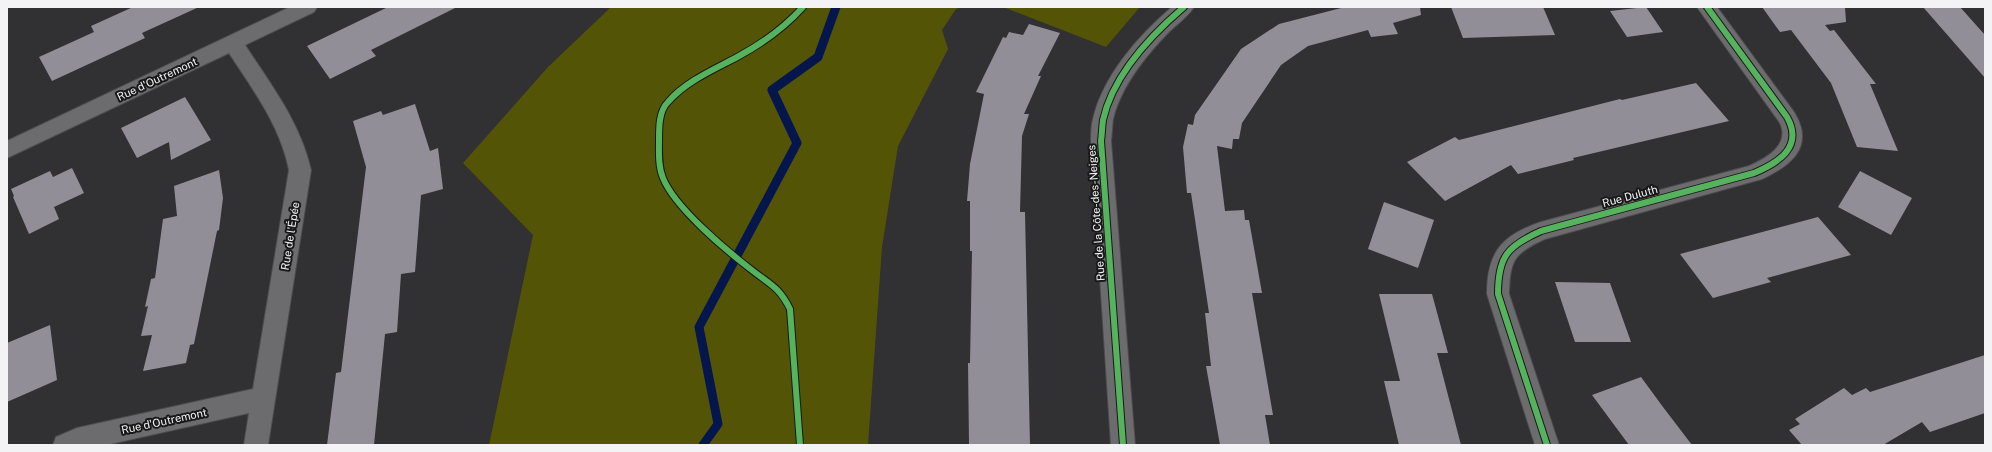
<svg xmlns="http://www.w3.org/2000/svg" width="1992" height="452" font-family="'Public Sans',sans-serif">
<style>
.green{fill:#545407}
.lines{fill:none;stroke-linecap:round;stroke-linejoin:round}
.stream{stroke:#05164d;stroke-width:9}
.building{fill:#928e97}
.minor-casing{stroke:#4d4c4e;stroke-width:2}
.minor{fill:#6c6b6d;fill-rule:evenodd}
.cycleway-casing{stroke:#191819;stroke-width:8}
.cycleway{stroke:#56b35d;stroke-width:6}
.labels{text-anchor:middle;stroke-width:4;stroke-linejoin:round;paint-order:stroke}
.street-label{font-size:11px;fill:#f3f2f4;stroke:#191819}
</style>
<rect width="100%" height="100%" fill="#313032"/>
<path class="green" d="M611 7H962L956 9 942 30 948 49 898 146 882 247 868 445H489L533 235 463 163 548 67Z
M1003 7H1140L1106 47Z"/>
<g class="lines">
<path class="stream" d="M703 445 718 424 699 327 797 143 772 90 818 57 836 7"/>
</g>
<path class="building" d="M133 7H199L142 33 145 38 52 81 39 57 94 32 91 26Z
M388 7H457L371 50 376 56 330 79 307 46Z
M1345 7H1420L1421 15 1393 23 1398 34 1371 37 1368 30 1308 46 1281 65 1242 123 1239 139H1233L1232 149 1217 146 1225 211 1244 210 1245 220H1249L1262 293H1252L1273 415H1265L1270 445H1220L1206 366H1211L1205 313H1209L1191 193H1187L1183 147 1188 124 1193 125 1195 115 1241 49 1279 24Z
M1451 7H1543L1555 35 1463 38Z
M1646 7 1663 32 1627 37 1610 11Z
M1762 7H1845L1846 22 1825 25 1830 31 1834 30 1876 84H1870L1898 151 1857 147 1831 83 1791 30 1780 32Z
M1923 7H1960L1985 35V78Z
M1029 24 1060 33 1038 76H1041L1024 114H1029L1022 136 1020 212H1025L1030 445H969L968 363H970L972 251H970V201H967L970 164 984 94 976 92 1003 37 1006 38 1009 32 1023 35Z
M1696 83 1729 121 1573 158 1574 160 1518 174 1511 165 1445 201 1407 162 1455 137 1459 140 1620 99 1622 100Z
M185 97 211 140 171 160 169 142 137 158 121 128Z
M415 104 430 151 438 148 443 189 421 195 415 272 401 274 397 332 385 334 374 445H327L336 373 341 372 366 167 353 121 381 111 383 115Z
M72 168 84 193 54 207 59 219 29 234 13 197 14 196 11 189 50 171 53 177Z
M219 170 223 198 219 230 217 231 194 344 190 345 186 363 143 371 152 335 141 336 148 306 145 307 151 279 155 278 163 219 177 216 174 186Z
M1860 171 1912 198 1891 235 1838 207Z
M1384 202 1434 220 1418 268 1368 249Z
M1818 217 1851 255 1767 278 1771 282 1713 298 1680 254Z
M1555 282 1610 283 1631 342H1575Z
M1379 294H1432L1448 353H1437L1461 445H1399L1384 381H1400Z
M50 325 57 380 7 402V343Z
M1985 355V413L1930 432 1922 422 1883 445H1802L1789 430 1800 424 1795 419 1844 388 1852 395 1866 388 1870 392Z
M1641 377 1663 407 1692 445H1629L1592 395Z"/>
<g class="lines">
<defs>
<path id="minor" d="M290 7H317L314 12 245 45C271 85 300 122 311 170L268 445H244L249 413 106 445H53L56 437 77 428 253 389 289 170C280 125 253 90 229 53L7 158V141Z
M1172 7H1194C1187 18 1174 26 1165 36 1143 59 1121 87 1113 119 1112 126 1112 134 1111 141L1135 445H1111L1091 141C1091 134 1091 126 1093 119 1103 76 1138 36 1172 7Z
M1697 7H1717L1794 112C1815 146 1792 165 1762 179L1545 239C1514 253 1510 260 1509 294L1559 445H1535L1487 294C1487 252 1502 235 1541 222L1749 166C1767 158 1790 145 1780 123Z"/>
</defs>
<use href="#minor" class="minor-casing"/>
<use href="#minor" class="minor"/>
<defs>
<path id="cycleway" d="M800 445 790 309C779 287 771 285 753 271 727 251 675 208 663 178 658 166 659 152 659 139 659 127 659 111 668 102 686 81 715 69 739 56 763 43 784 28 803 7
M1123 445 1101 141C1102 134 1102 127 1103 120 1113 75 1150 36 1184 7
M1547 445 1498 294C1498 257 1507 246 1541 231L1754 173C1778 163 1804 147 1787 117L1707 7"/>
</defs>
<use href="#cycleway" class="cycleway-casing"/>
<use href="#cycleway" class="cycleway"/>
</g>
<g class="labels">
<g class="street-label">
<text transform="translate(157 79) rotate(-25)" y="4">Rue d'Outremont</text>
<text transform="translate(1630 196) rotate(-15)" y="4">Rue Duluth</text>
<text transform="translate(1096 213) rotate(-94)" y="4">Rue de la Côte-des-Neiges</text>
<text transform="translate(290 236) rotate(-81)" y="4">Rue de l'Épée</text>
<text transform="translate(164 421) rotate(-12)" y="4">Rue d'Outremont</text>
</g>
</g>
<rect width="1992" height="452" fill="none" stroke="#f3f2f4" stroke-width="16"/>
</svg>
